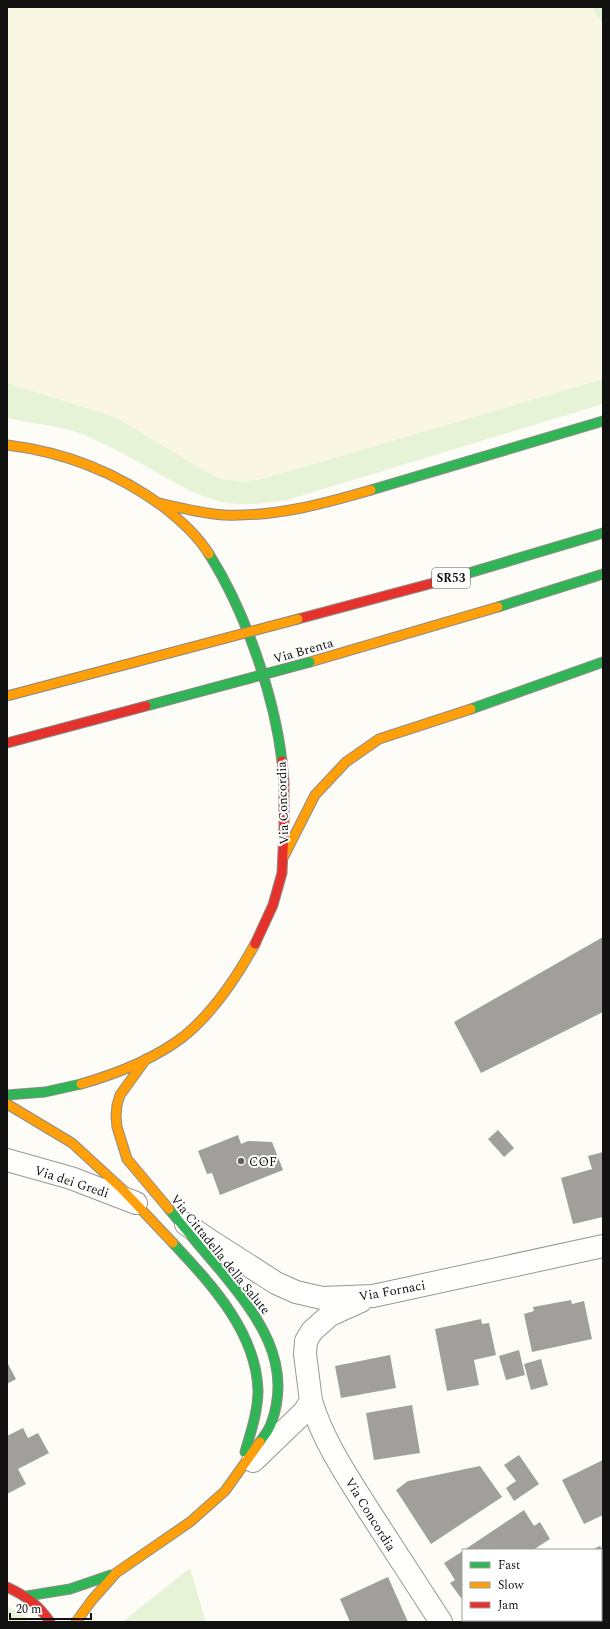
<svg xmlns="http://www.w3.org/2000/svg" width="610" height="1629" font-family="Spectral,serif">
<style>
.farmland{fill:#f9f7e4}
.green{fill:#e7f3d7}
.building{fill:#a19f9c}
.lines{fill:none;stroke-linecap:round;stroke-linejoin:round}
.street-casing{stroke:#979795;stroke-width:24}
.fast-casing{stroke:#8e8d8b;stroke-width:11}
.slow-casing{stroke:#8e8d8b;stroke-width:11}
.jam-casing{stroke:#8e8d8b;stroke-width:11}
.street{stroke:#fffffe;stroke-width:22}
.fast{stroke:#30b455;stroke-width:9}
.slow{stroke:#ff9f0a;stroke-width:9}
.jam{stroke:#e5322d;stroke-width:9}
.fast-bridge-casing{stroke:#858482;stroke-width:11;stroke-linecap:butt}
.slow-bridge-casing{stroke:#858482;stroke-width:11;stroke-linecap:butt}
.jam-bridge-casing{stroke:#858482;stroke-width:11;stroke-linecap:butt}
.fast-bridge{stroke:#30b455;stroke-width:9}
.slow-bridge{stroke:#ff9f0a;stroke-width:9}
.jam-bridge{stroke:#e5322d;stroke-width:9}
.poi-dot{fill:#646362;stroke:#fff;stroke-width:1.5}
.labels{text-anchor:middle;stroke-width:4;stroke-linejoin:round;paint-order:stroke}
.shield{fill:#fff;stroke:#585858;stroke-width:1}
.shield-label{font-size:12px;font-weight:bold;fill:#111}
.street-label{font-size:13px;fill:#111;stroke:#fff}
.poi-label{font-size:13px;fill:#111;stroke:#fff;text-anchor:start}
</style>
<rect width="100%" height="100%" fill="#fdfcf7"/>
<path class="farmland" d="M7 7H591L603 26V379L262 479 242 482 217 478 115 417 7 383Z"/>
<path class="green" d="M591 7H603V25Z
M603 379V404L287 500C271 502 254 505 238 504 204 502 175 483 146 466 126 455 105 444 84 435 60 425 32 424 7 418V383L115 417 217 478 242 482 262 479Z
M190 1568 206 1622H123L127 1618Z
M7 1606 21 1613 30 1622H7Z"/>
<path class="building" d="M603 937V1012L481 1073 454 1022Z
M498 1130 514 1148 504 1157 488 1139Z
M238 1135 241 1144 248 1141 272 1142 283 1170 220 1195 212 1173 207 1174 198 1151Z
M603 1152V1217L573 1224 561 1178 592 1169 588 1156Z
M571 1300 572 1304 584 1301 592 1339 532 1352 524 1314 534 1311 533 1307Z
M481 1319 482 1324 489 1323 496 1355 474 1360 479 1385 447 1391 435 1329Z
M519 1350 525 1375 506 1380 499 1356Z
M390 1355 396 1388 341 1398 335 1366Z
M541 1359 548 1385 531 1390 524 1364Z
M7 1362 16 1379 7 1384Z
M412 1405 420 1453 374 1460 366 1413Z
M23 1428 28 1438 38 1433 49 1453 18 1469 26 1484 7 1494V1436Z
M519 1455 539 1484 514 1501 506 1488 516 1481 504 1465Z
M603 1460V1515L584 1524 562 1480Z
M480 1466 502 1497 431 1544 396 1490 408 1481Z
M524 1510 534 1526 540 1522 550 1539 533 1550H464Z
M600 1546 603 1550V1608L601 1609V1550H591Z
M463 1551V1597L461 1598 450 1583 455 1580 444 1563Z
M388 1577 408 1622H350L340 1599Z
M510 1620H561L562 1622H505Z"/>
<g class="lines">
<defs>
<path id="street" d="M7 1160 71 1178 136 1203
M186 1224 206 1238 276 1283 296 1292 322 1298 373 1296 603 1246
M311 1401C323 1441 347 1476 369 1511 393 1548 417 1585 441 1622
M253 1461 304 1412 311 1401 305 1354 306 1341 312 1331 330 1315 361 1301"/>
<path id="fast" d="M371 490 603 421
M209 554C245 611 274 694 282 761
M452 578 603 533
M498 607 603 574
M471 709 603 662
M7 1095 45 1092 81 1084
M169 1209C186 1230 203 1250 220 1270 257 1315 294 1362 271 1424 269 1430 264 1436 260 1442
M173 1243C210 1283 256 1331 258 1390 258 1411 251 1432 245 1452
M27 1596 70 1589 111 1575"/>
<path id="slow" d="M7 445C65 452 118 473 165 508 182 522 197 535 209 554
M158 503C178 507 205 514 224 515 275 517 323 504 371 490
M310 662 498 607
M284 856 315 795 346 762 379 739 471 709
M146 1059 120 1095 117 1105 116 1116 117 1127 127 1159 169 1209
M81 1084C116 1074 154 1059 183 1037 213 1013 237 977 255 944
M7 1104 72 1143 121 1188 173 1243
M76 1622 92 1600 116 1573 190 1522 225 1491 260 1442"/>
<path id="jam" d="M298 619 452 578
M255 944 273 905 282 873 284 830V782L282 761
M7 1587C26 1596 39 1605 50 1622"/>
</defs>
<use href="#street" class="street-casing"/>
<use href="#fast" class="fast-casing"/>
<use href="#slow" class="slow-casing"/>
<use href="#jam" class="jam-casing"/>
<use href="#street" class="street"/>
<use href="#fast" class="fast"/>
<use href="#slow" class="slow"/>
<use href="#jam" class="jam"/>
<defs>
<path id="fast-bridge" d="M146 706 310 662"/>
<path id="slow-bridge" d="M7 696 298 619"/>
<path id="jam-bridge" d="M7 743 146 706"/>
</defs>
<use href="#fast-bridge" class="fast-bridge-casing"/>
<use href="#slow-bridge" class="slow-bridge-casing"/>
<use href="#jam-bridge" class="jam-bridge-casing"/>
<use href="#fast-bridge" class="fast-bridge"/>
<use href="#slow-bridge" class="slow-bridge"/>
<use href="#jam-bridge" class="jam-bridge"/>
</g>
<circle class="poi-dot" cx="241" cy="1161" r="4"/>
<g class="labels">
<rect class="shield" x="432" y="568" width="38" height="20" rx="3"/>
<g class="shield-label">
<text x="451" y="582">SR53</text>
</g>
<g class="street-label">
<text transform="translate(303 650) rotate(-16)" y="5">Via Brenta</text>
<text transform="translate(282 803) rotate(-92)" y="5">Via Concordia</text>
<text transform="translate(72 1181) rotate(18)" y="5">Via dei Gredi</text>
<text transform="translate(221 1254) rotate(51)" y="5">Via Cittadella della Salute</text>
<text transform="translate(392 1290) rotate(-10)" y="5">Via Fornaci</text>
<text transform="translate(371 1514) rotate(58)" y="5">Via Concordia</text>
</g>
<g class="poi-label">
<text x="249" y="1166">COF</text>
</g>
</g>
<rect width="610" height="1629" fill="none" stroke="#111111" stroke-width="16"/>
<rect x="462" y="1549" width="140" height="72" fill="#ffffff" stroke="#a0a0a0"/>
<rect x="470" y="1562" width="20" height="6" fill="#30b455" stroke="#a0a0a0"/>
<text x="498" y="1569" font-size="12" fill="#111111">Fast</text>
<rect x="470" y="1582" width="20" height="6" fill="#ff9f0a" stroke="#a0a0a0"/>
<text x="498" y="1589" font-size="12" fill="#111111">Slow</text>
<rect x="470" y="1602" width="20" height="6" fill="#e5322d" stroke="#a0a0a0"/>
<text x="498" y="1609" font-size="12" fill="#111111">Jam</text>
<path d="M10 1613v6h81v-6" fill="none" stroke="#111111" stroke-width="2"/>
<text x="16" y="1613" font-size="12" fill="#111111" stroke="#ffffff" stroke-width="3" paint-order="stroke">20 m</text>
</svg>
